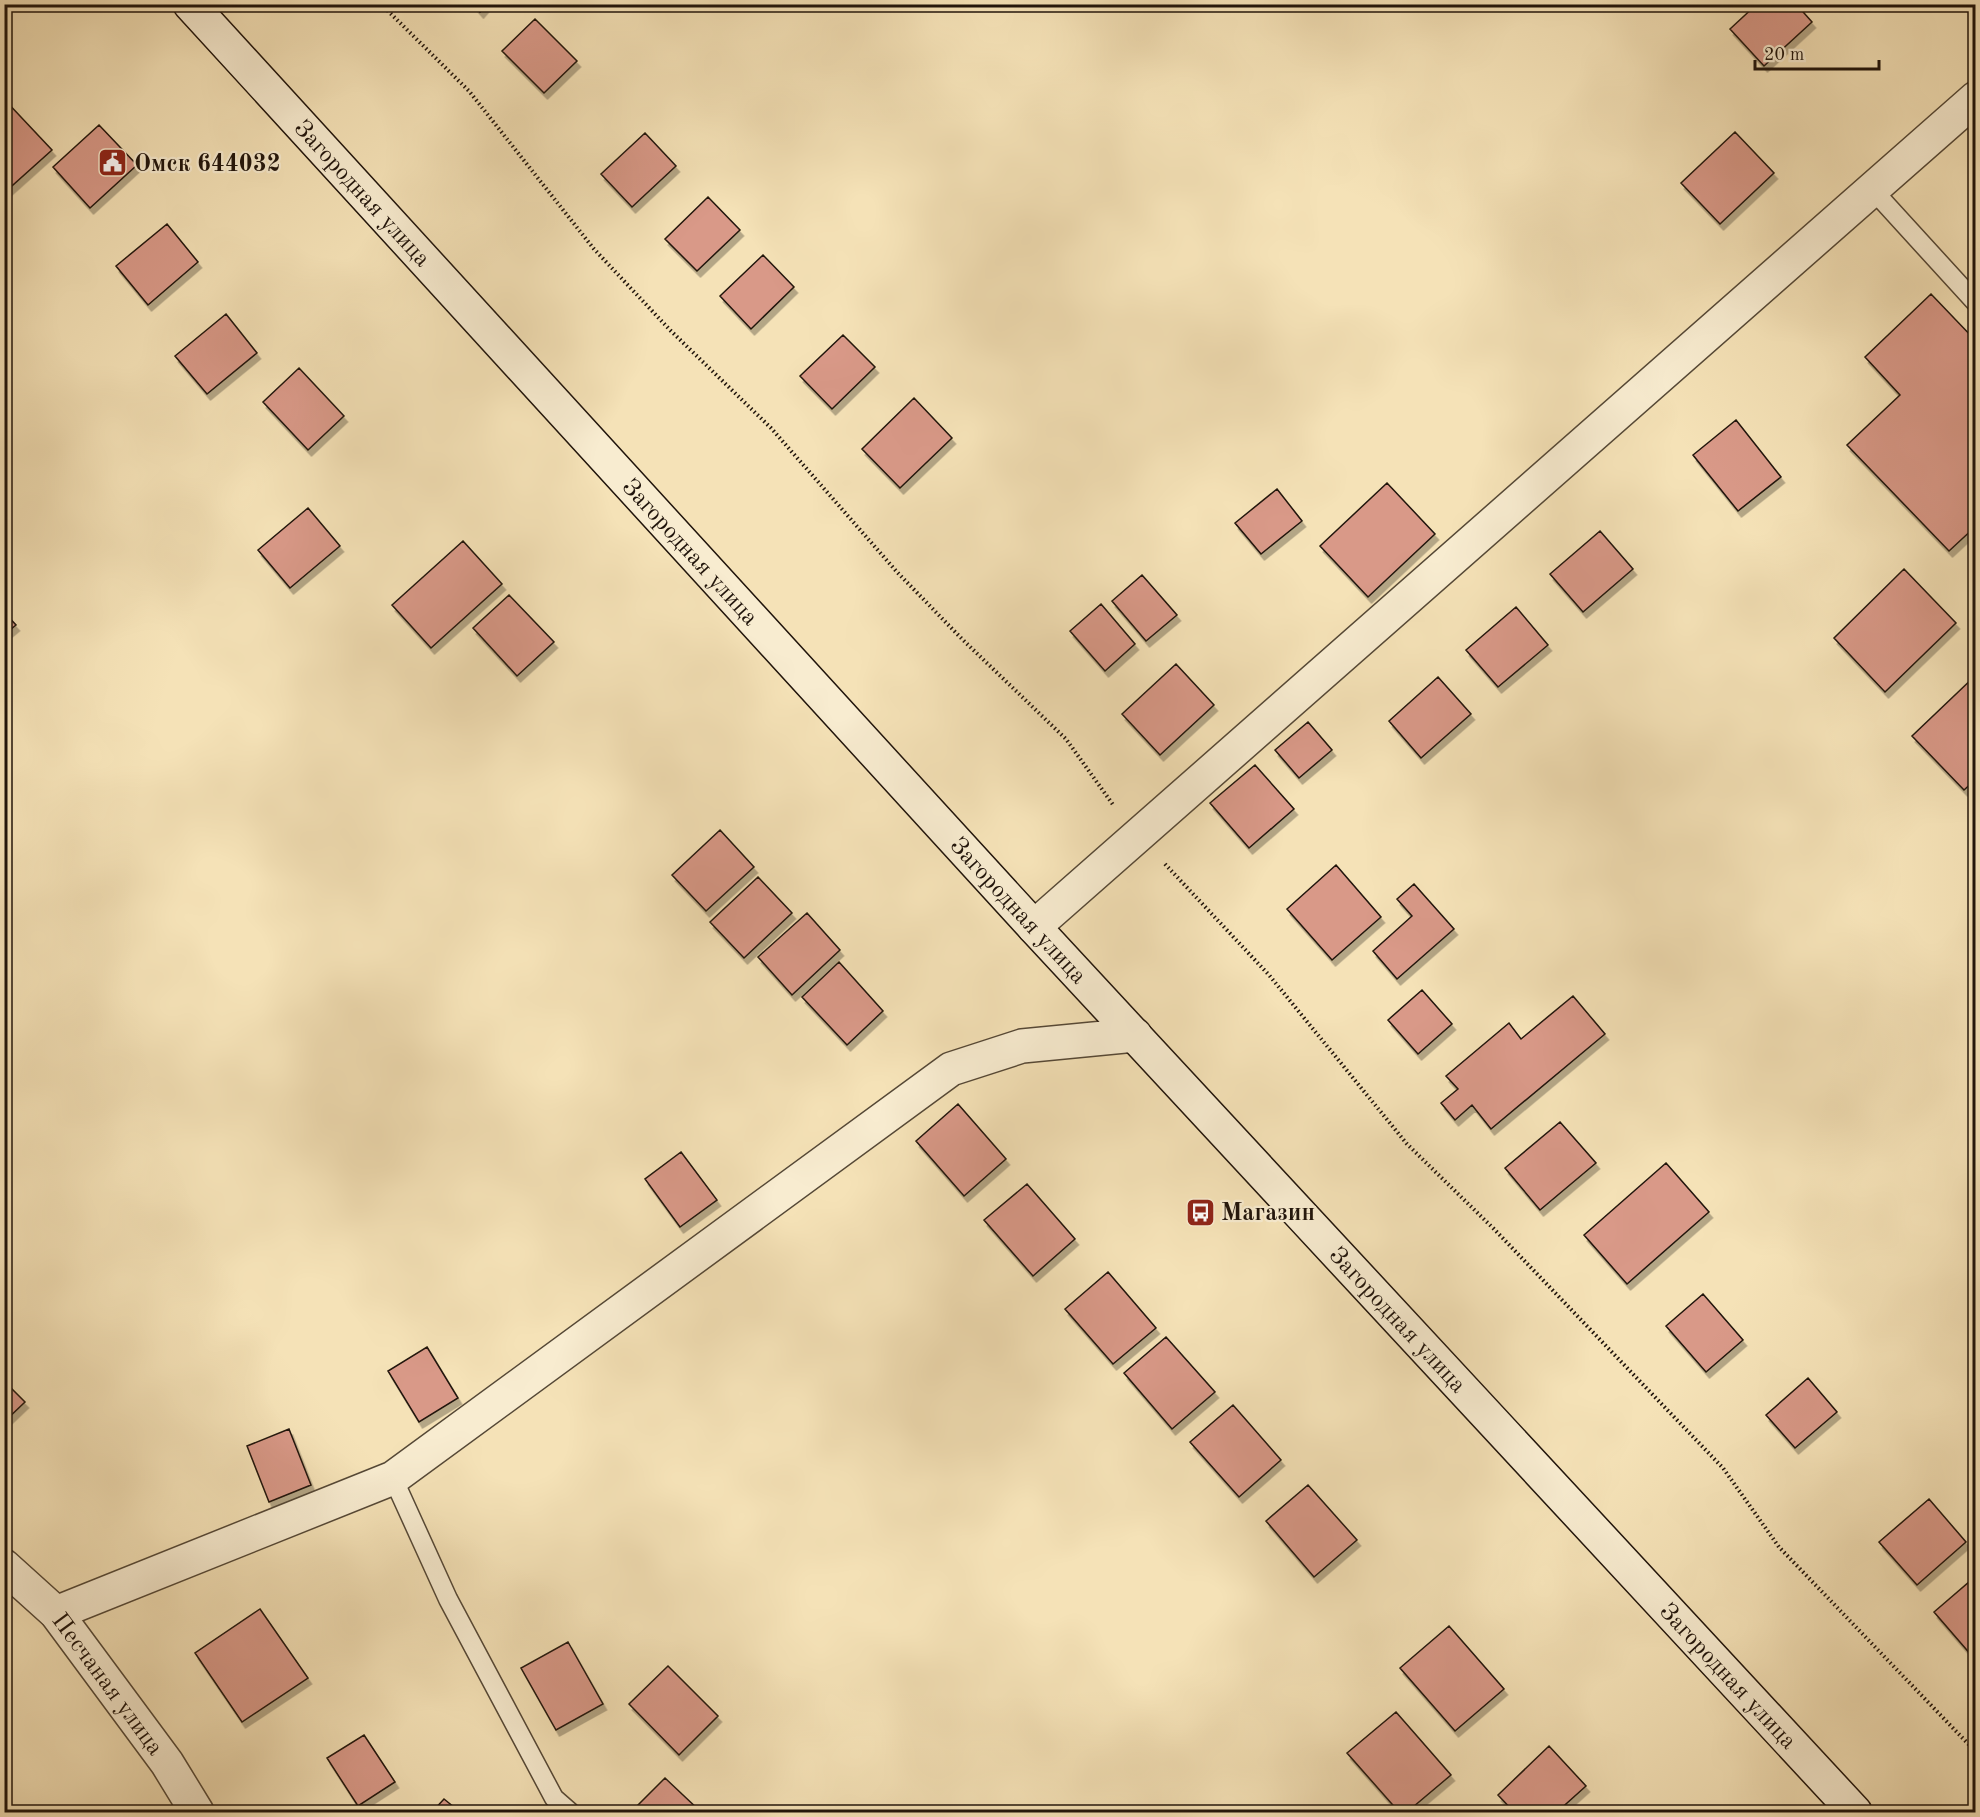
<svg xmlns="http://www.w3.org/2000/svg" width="1980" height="1817" font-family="'Old Standard TT',serif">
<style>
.building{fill:#d99988;stroke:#20140b;stroke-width:1.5;filter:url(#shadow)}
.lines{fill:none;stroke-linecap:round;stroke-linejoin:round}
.lane-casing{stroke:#554836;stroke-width:21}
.street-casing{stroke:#554836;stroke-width:36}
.secondary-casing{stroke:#20140b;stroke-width:36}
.path{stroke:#20140b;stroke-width:4;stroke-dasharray:1.5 3;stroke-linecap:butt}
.lane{stroke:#f8ecd0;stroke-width:18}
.street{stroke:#f8ecd0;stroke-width:33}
.secondary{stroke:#f8ecd0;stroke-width:33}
.labels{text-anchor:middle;stroke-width:4.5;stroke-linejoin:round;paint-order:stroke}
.poi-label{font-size:24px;font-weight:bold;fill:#20140b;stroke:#f8ecd0;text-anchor:start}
.street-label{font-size:24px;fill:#20140b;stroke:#f8ecd0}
</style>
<defs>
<filter id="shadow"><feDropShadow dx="3.5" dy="6" stdDeviation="0" flood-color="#0004"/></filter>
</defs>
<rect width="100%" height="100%" fill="#f5e2b7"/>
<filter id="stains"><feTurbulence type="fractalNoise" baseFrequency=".00333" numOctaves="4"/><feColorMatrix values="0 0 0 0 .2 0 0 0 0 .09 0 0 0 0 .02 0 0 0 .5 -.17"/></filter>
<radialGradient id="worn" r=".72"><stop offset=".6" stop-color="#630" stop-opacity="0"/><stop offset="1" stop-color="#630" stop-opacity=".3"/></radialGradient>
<path class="building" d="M473 4H487L480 12Z
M1757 4H1796L1812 22 1764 66 1730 29Z
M535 19 577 61 544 93 502 51Z
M4 99 52 150 4 193Z
M99 125 137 165 90 208 53 167Z
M1735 132 1774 173 1720 224 1681 183Z
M645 133 676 166 632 207 601 174Z
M708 197 740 230 697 271 665 239Z
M167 224 198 262 148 305 116 266Z
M763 255 794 287 751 329 720 296Z
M1931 294 1976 341V526L1949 551 1847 445 1900 395 1865 357Z
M226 314 257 353 207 394 175 356Z
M843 335 875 367 832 409 800 376Z
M299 368 344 416 308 450 263 402Z
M914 398 952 438 900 488 862 449Z
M1736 420 1781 477 1738 511 1693 455Z
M1387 483 1435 534 1368 597 1320 546Z
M1277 489 1302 521 1261 554 1235 523Z
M308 508 340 546 290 588 258 550Z
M1600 531 1633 569 1583 612 1550 574Z
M463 541 502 584 431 648 392 605Z
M1904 569 1956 623 1885 692 1834 638Z
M1142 575 1177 615 1146 641 1112 601Z
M509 595 554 642 517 676 473 628Z
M1101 604 1135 644 1105 671 1070 631Z
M1516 607 1548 645 1498 687 1466 650Z
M4 612 16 625 4 635Z
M1176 664 1214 705 1160 755 1122 714Z
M1976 675V779L1964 790 1912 736Z
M1438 677 1471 714 1421 758 1389 721Z
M1308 722 1332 750 1299 778 1275 750Z
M1255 765 1294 809 1249 848 1210 803Z
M720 830 754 867 706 911 672 875Z
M1336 865 1381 917 1332 960 1287 909Z
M758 877 792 913 744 958 710 922Z
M1414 884 1454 929 1397 979 1373 951 1412 916 1397 899Z
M807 913 840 950 792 995 758 957Z
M839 962 883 1011 847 1045 802 997Z
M1422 990 1452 1024 1418 1054 1388 1020Z
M1573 996 1605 1034 1491 1129 1472 1105 1455 1120 1441 1103 1458 1089 1446 1076 1509 1023 1521 1039Z
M958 1104 1006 1159 964 1196 916 1141Z
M1560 1122 1596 1163 1540 1210 1505 1168Z
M681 1152 717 1200 680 1227 645 1179Z
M1666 1163 1709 1212 1627 1284 1584 1235Z
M1027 1184 1075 1239 1033 1276 984 1220Z
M1108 1272 1156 1328 1113 1364 1065 1309Z
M1703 1294 1743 1340 1706 1372 1666 1326Z
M1166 1337 1215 1392 1172 1429 1124 1373Z
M427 1347 458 1398 419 1422 388 1371Z
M1808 1378 1837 1412 1795 1448 1766 1415Z
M4 1381 25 1402 4 1422Z
M1233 1405 1281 1460 1239 1497 1190 1442Z
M289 1429 311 1485 269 1502 247 1446Z
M1308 1485 1357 1540 1314 1577 1266 1521Z
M1929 1499 1966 1542 1917 1585 1879 1542Z
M1976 1576V1653L1972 1656 1934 1612Z
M260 1609 308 1678 242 1722 195 1653Z
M1449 1626 1504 1689 1455 1731 1400 1668Z
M568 1642 603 1704 556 1730 521 1668Z
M668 1666 718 1716 679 1755 629 1704Z
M1396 1712 1451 1775 1407 1812H1399L1347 1753Z
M364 1735 395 1782 358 1806 327 1758Z
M1549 1746 1586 1786 1557 1812H1514L1498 1795Z
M665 1778 701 1812H631Z
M444 1799 460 1812H432Z"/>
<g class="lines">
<defs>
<path id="lane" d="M1872 189 1976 303
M393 1478 448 1599 554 1798 570 1812"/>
<g id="street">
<path d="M1034 927 1976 98"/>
<path id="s1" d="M4 1566 56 1613 167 1763 197 1812"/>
<path d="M56 1613 393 1478 951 1069 1022 1046 1135 1035"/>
</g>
<g id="secondary">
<path id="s2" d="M190 4 1034 927 1855 1812"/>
</g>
</defs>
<use href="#lane" class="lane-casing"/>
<use href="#street" class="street-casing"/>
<use href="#secondary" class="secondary-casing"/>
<path class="path" d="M381 4 469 91 594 249 670 330 771 428 897 572 963 640 1066 739 1114 806
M1165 864 1269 975 1407 1144 1494 1229 1723 1468 1779 1547 1976 1752"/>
<use href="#lane" class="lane"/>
<use href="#street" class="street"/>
<use href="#secondary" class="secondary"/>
</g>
<defs>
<symbol id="civic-square" viewBox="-11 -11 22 22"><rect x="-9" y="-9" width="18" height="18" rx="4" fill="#8f2418" stroke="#f8ecd0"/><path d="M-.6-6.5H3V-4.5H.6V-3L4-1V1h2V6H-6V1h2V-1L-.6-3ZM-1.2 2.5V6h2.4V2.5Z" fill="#fff"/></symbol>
<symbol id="bus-square" viewBox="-11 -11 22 22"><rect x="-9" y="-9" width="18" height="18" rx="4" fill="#8f2418" stroke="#f8ecd0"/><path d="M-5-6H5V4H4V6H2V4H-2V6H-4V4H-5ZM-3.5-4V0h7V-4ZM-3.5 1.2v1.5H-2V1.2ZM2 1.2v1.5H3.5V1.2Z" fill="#fff"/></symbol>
</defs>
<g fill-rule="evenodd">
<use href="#civic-square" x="96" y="146" width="33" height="33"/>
<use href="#bus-square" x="1184" y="1196" width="33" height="33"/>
</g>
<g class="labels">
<g class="poi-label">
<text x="134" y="171">Омск 644032</text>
<text x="1221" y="1220">Магазин</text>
</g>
<g class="street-label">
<text dy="8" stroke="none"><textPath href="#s2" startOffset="256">Загородная улица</textPath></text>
<text dy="8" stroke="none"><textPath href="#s2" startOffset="742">Загородная улица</textPath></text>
<text dy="8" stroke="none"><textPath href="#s2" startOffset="1228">Загородная улица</textPath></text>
<text dy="8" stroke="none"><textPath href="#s2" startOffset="1786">Загородная улица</textPath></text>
<text dy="8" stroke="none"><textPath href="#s2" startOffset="2272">Загородная улица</textPath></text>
<text dy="8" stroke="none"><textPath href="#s1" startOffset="158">Песчаная улица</textPath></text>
</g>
</g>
<rect width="1980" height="1817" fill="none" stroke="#f5e2b7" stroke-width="24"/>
<rect x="6" y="6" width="1968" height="1805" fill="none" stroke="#20140b" stroke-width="3"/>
<rect x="12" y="12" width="1956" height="1793" fill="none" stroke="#20140b" stroke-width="1.5"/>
<path d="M1755 60v9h124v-9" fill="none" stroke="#20140b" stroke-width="3"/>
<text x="1764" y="60" font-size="18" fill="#20140b" stroke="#f8ecd0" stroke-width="4.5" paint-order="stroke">20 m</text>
<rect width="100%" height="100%" filter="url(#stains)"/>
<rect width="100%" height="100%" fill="url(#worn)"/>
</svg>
